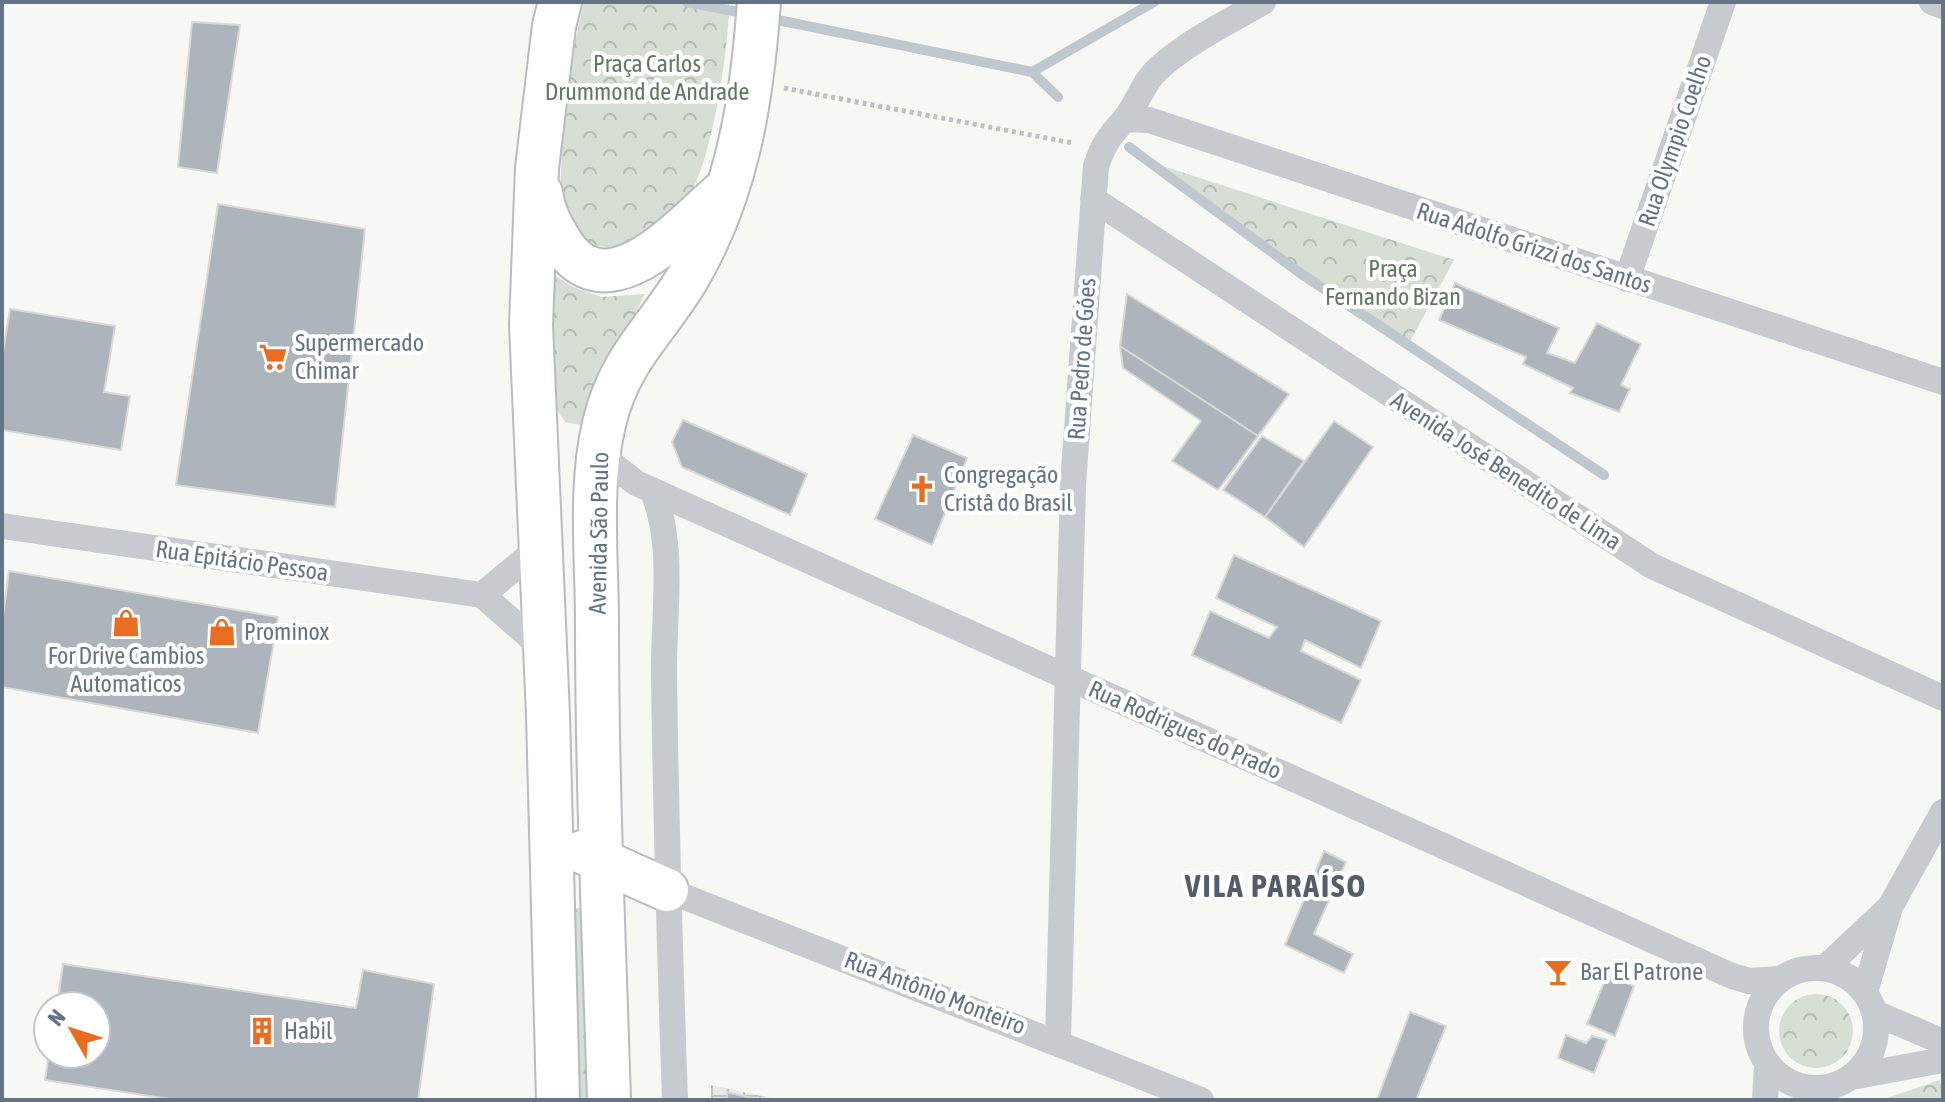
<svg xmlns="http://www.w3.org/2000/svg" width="1945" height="1102" font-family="'Asap Condensed',sans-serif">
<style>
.industrial{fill:url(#industrial-grid)}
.park{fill:url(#park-crowns)}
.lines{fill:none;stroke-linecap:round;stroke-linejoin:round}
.stream{stroke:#bfc8ce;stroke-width:10}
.building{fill:#aeb4bb;stroke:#d8d9d6;stroke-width:2}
.primary-casing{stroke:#b8bbc0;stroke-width:46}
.path{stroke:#bec0c3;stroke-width:5;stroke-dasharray:4 4;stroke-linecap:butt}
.street{stroke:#c7cace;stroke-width:26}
.primary{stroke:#fff;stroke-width:42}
.labels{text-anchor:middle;stroke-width:8;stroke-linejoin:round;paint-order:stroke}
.park-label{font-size:24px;fill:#627860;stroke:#fff}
.street-label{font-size:24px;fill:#657386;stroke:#fff}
.poi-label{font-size:24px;fill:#657386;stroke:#fff;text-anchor:start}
.district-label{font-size:32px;font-weight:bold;letter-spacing:2px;fill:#535d6b;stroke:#fff}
</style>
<defs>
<pattern id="industrial-grid" width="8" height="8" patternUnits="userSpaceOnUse" patternTransform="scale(2)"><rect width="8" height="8" fill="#e8e8e7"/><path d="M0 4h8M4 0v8" fill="none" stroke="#c0c0c1"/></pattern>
<pattern id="park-crowns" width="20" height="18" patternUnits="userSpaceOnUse" patternTransform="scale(2)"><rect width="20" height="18" fill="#d7dfd5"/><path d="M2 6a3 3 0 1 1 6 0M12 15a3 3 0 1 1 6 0" fill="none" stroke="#b2b9b2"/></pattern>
</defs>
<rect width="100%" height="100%" fill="#f7f7f4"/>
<path class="industrial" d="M711 1085 780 1100H711Z"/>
<path class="park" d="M584 2H729C730 41 711 170 687 198 670 218 645 233 625 249L597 246 573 231 560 204 562 140 573 50Z
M1144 160 1454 260 1409 343Z
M545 269 573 287 602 297 645 294 594 395 586 426 565 422 555 407Z
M568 908H583L590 1100H574Z
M1779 1031a37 37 0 1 1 74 0a37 37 0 1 1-74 0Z
M1940 1080 1943 1100H1881Z"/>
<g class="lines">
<path class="stream" d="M687 2 748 14
M768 18 1032 72 1154 2
M1032 72 1058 97
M1129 147 1300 273 1604 475"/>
</g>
<path class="building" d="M192 22 240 25 217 173 178 167Z
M218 204 365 229 335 507 176 485Z
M1455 283 1559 328 1547 353 1575 363 1597 323 1641 344 1621 385 1630 389 1619 412 1570 393 1573 388 1523 364 1526 357 1439 320Z
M1127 294 1289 394 1258 436 1120 346Z
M10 309 115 326 104 392 130 396 121 450 2 430V358Z
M1120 346 1258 436 1218 490 1172 461 1201 421 1123 368Z
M683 420 807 474 790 515 682 467 672 442Z
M1334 421 1373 447 1304 547 1265 517Z
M913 435 967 458 932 545 875 519Z
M1262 436 1304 461 1265 517 1223 490Z
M1234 555 1381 621 1361 668 1305 640 1301 651 1361 680 1341 723 1192 655 1210 611 1269 638 1277 627 1216 598Z
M9 571 278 617 258 733 2 687V624Z
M1324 851 1346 862 1314 934 1353 954 1344 973 1285 945Z
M63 964 356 1008 363 970 434 984 418 1100H176L45 1080 49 1054H96V1006H57Z
M1607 975 1634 986 1615 1036 1587 1024Z
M1410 1012 1446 1026 1416 1100H1377Z
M1566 1035 1586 1043 1592 1036 1607 1040 1594 1073 1558 1058Z
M727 1092 760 1100H727Z"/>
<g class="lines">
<defs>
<path id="primary" d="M541 193C544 214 551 226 562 244 609 315 684 224 725 190
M582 852 667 890
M558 1100 548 715 531 325 537 168 554 26 560 2
M609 1100C604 941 597 782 597 623 597 559 589 487 604 424 619 359 655 332 687 279 738 193 752 100 759 2"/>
</defs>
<use href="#primary" class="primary-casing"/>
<path class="path" d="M784 88 1073 143"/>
<path class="street" d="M1932 2 1943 6
M1125 119 1149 120 1943 382
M1093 199 1652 566 1943 698
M1627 279 1723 2
M599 454 636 483 1732 976 1749 981 1780 979
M652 490C676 543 663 617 664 676 666 817 670 958 675 1100
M2 526 482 595
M541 546 482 595 546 651
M667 890 1201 1100
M1756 1028a60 60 0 1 1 120 0a60 60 0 1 1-120 0Z
M1825 968 1890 907
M1865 992 1890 907 1943 812
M1875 1013 1943 1042
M1058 1041 1073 485 1096 166C1104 143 1109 137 1124 120 1138 104 1142 83 1158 69 1189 41 1228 22 1263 2
M1852 1077 1943 1060
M1765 1100 1767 1065"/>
<use href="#primary" class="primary"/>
</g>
<defs>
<symbol id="supermarket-bare" viewBox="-9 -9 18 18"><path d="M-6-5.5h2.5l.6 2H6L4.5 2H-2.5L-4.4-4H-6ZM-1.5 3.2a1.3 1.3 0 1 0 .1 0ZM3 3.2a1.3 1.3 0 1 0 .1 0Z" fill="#ea6c21" stroke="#fff" stroke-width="2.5" paint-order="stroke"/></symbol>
<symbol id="church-bare" viewBox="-9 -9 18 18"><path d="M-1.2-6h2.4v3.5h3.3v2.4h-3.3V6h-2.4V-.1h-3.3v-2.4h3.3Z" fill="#ea6c21" stroke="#fff" stroke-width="2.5" paint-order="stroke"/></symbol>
<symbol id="shop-bare" viewBox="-9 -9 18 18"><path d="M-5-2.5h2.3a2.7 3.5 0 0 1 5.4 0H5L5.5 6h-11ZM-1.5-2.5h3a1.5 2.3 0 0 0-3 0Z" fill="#ea6c21" stroke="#fff" stroke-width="2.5" paint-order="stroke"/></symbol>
<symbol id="bar-bare" viewBox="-9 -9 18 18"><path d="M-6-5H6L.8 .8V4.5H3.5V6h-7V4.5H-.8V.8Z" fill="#ea6c21" stroke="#fff" stroke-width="2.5" paint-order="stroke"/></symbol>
<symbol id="building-bare" viewBox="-9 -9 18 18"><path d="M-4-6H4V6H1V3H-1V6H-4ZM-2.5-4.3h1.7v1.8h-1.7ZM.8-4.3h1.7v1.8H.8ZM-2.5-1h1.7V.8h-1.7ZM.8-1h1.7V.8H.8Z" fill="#ea6c21" stroke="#fff" stroke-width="2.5" paint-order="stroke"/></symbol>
</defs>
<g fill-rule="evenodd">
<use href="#supermarket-bare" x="253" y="337" width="40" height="40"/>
<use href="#church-bare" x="902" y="469" width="40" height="40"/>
<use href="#shop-bare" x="106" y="603" width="40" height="40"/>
<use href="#shop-bare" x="202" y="612" width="40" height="40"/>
<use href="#bar-bare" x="1538" y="952" width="40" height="40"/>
<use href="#building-bare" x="242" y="1011" width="40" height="40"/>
</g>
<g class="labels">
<g class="park-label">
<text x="647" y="72">Praça Carlos<tspan x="647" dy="28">Drummond de Andrade</tspan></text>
<text x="1393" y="277">Praça<tspan x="1393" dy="28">Fernando Bizan</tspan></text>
</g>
<g class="street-label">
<text transform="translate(1675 141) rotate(-71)" y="8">Rua Olympio Coelho</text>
<text transform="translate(1534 248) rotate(18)" y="8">Rua Adolfo Grizzi dos Santos</text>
<text transform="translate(1082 359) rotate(-86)" y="8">Rua Pedro de Góes</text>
<text transform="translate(1506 471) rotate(33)" y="8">Avenida José Benedito de Lima</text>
<text transform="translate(599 533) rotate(-89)" y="8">Avenida São Paulo</text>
<text transform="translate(242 561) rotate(8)" y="8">Rua Epitácio Pessoa</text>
<text transform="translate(1185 730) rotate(24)" y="8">Rua Rodrigues do Prado</text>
<text transform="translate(935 993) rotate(21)" y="8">Rua Antônio Monteiro</text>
</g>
<g class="poi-label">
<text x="295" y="351">Supermercado<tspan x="295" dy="28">Chimar</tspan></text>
<text x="944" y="483">Congregação<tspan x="944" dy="28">Cristâ do Brasil</tspan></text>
<text x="244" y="640">Prominox</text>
<text x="126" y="664" text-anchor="middle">For Drive Cambios<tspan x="126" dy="28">Automaticos</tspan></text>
<text x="1580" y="980">Bar El Patrone</text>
<text x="284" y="1039">Habil</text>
</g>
<g class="district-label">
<text x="1276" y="897">VILA PARAÍSO</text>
</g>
</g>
<rect width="1945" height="1102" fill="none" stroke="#657386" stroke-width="8"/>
<g transform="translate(72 1030) rotate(309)"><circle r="38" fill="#ffffff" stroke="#c1c7cf" stroke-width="2"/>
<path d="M0-6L14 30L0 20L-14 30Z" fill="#ea6c21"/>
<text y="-12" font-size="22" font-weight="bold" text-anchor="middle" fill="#657386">N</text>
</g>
</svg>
